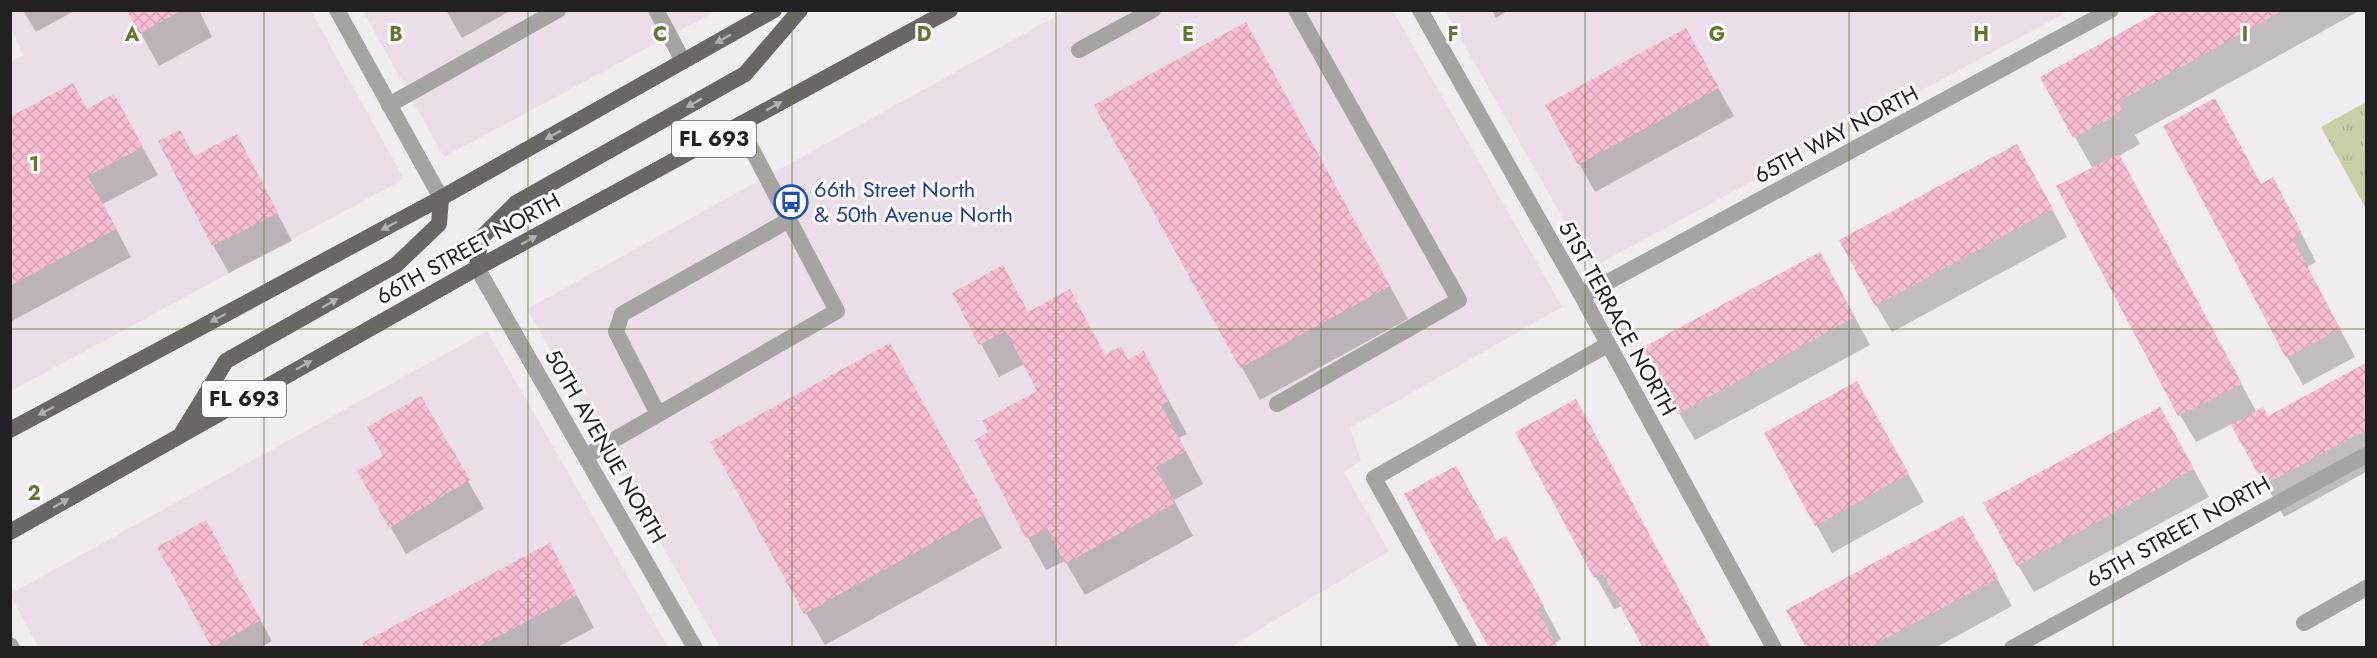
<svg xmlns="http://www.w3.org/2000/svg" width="2377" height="658" font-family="Jost,sans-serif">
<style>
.built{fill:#eadfe9}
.park{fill:url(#park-tufts)}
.shadow{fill:#0003}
.building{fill:url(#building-cross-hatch)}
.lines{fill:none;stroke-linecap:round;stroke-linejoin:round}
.service{stroke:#a6a3a3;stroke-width:16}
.minor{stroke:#a6a3a3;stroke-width:16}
.primary{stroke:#6b6565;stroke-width:16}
.oneway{fill:#b4afb2}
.grid{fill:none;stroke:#61792c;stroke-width:1.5;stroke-opacity:0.55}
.labels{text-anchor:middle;stroke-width:6;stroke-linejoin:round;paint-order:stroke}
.shield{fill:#fef9fe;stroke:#646164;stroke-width:1.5}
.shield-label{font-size:21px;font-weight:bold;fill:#222022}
.street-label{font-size:22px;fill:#222022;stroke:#fef9fe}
.transit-label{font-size:22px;fill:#164399;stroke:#fef9fe;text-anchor:start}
.grid-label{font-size:20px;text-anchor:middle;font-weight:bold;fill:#61792c;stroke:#fef9fe;stroke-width:6;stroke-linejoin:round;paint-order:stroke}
</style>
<defs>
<pattern id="park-tufts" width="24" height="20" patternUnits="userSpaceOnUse" patternTransform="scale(1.5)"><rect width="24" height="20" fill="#c8cfa6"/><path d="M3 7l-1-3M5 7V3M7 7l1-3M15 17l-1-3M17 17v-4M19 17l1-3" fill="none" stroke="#acb18f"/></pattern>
<pattern id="building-cross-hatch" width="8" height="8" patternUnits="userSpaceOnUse" patternTransform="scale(1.5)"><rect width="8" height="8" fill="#f9bdd2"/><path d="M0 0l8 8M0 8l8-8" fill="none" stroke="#d5a2b4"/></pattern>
</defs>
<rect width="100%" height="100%" fill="#f1ecf0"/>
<path class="built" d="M1067 10 1393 11 1562 307 1350 428 1361 461 1344 472 1389 551 1229 648 720 647 527 309Z
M11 11H311L404 179 11 391 10 62 23 55 11 28Z
M363 11H716L444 157Z
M1445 11H2069L1591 268Z
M487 331 668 647H38L10 594Z"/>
<path class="park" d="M2366 102V209L2321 127Z"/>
<path class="shadow" d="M23 10H76L36 32Z
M128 10H199L212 37 159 66Z
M446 10H512L462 38Z
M1492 10H1509L1496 18Z
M2165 10H2361L2135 135 2140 144 2119 156 2257 413 2268 418 2366 365V472L2284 517 2232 424 2196 442 2180 415 2093 169 2042 78Z
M1264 56 1408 319 1260 400 1096 106Z
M1701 57 1734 116 1595 192 1547 106Z
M87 110 129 124 158 175 103 204 131 257 10 322V118Z
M237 136 292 241 229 273 213 245 194 157Z
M2033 173 2067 237 1892 332 1876 305Z
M2261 185 2288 207 2316 262 2307 267 2355 357 2303 385 2287 357Z
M1003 267 1028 313 1105 356 1128 362 1143 353 1187 434 1179 438 1203 484 1174 500 1193 536 1085 595 1065 561 1046 570 1028 538 990 433 1039 391 1024 364 999 377 954 294Z
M1835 281 1870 345 1695 440 1679 413Z
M908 377 1002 548 825 645 806 613Z
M420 398 484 509 406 554 359 472 385 456Z
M1575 401 1622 606 1614 609 1596 577Z
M1873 411 1924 502 1832 553 1766 434Z
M2175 436 2209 497 2034 592 2018 565Z
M217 542 272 641 260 648H213L159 548Z
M1497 543 1524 571 1561 639 1555 643Z
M1978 544 2012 606 1935 648H1808Z
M550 545 594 628 556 648H366Z"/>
<path class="building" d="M127 10H182L139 34Z
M2162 10H2284L2118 102 2123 111 2073 138 2040 77Z
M1246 22 1390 286 1240 368 1094 105Z
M1686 28 1719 88 1578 165 1545 105Z
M73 83 87 109 114 94 143 147 88 176 116 229 10 286V117Z
M2215 98 2261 184 2273 177 2302 234 2293 239 2340 329 2286 358 2163 126Z
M180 130 194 156 237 134 278 213 212 246 158 141Z
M2017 144 2053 209 1875 306 1839 240Z
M2119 154 2242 384 2178 416 2056 186Z
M1820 252 1855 317 1678 414 1642 348Z
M1003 265 1028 312 1070 289 1105 355 1121 346 1128 360 1144 351 1169 401 1161 405 1186 451 1156 467 1175 503 1065 564 1047 528 1026 539 975 440 988 432 982 421 1037 391 1006 331 979 345 952 293Z
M890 343 985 514 804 614 710 442Z
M2366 363V430L2264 485 2231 425 2263 407 2268 416Z
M1857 381 1909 474 1815 526 1764 433Z
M421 396 470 480 389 528 357 471 383 456 367 427Z
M1576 399 1711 648H1643L1603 574 1594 578 1515 432Z
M2160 407 2194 469 2017 566 1983 503Z
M1456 466 1497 541 1506 536 1544 606 1538 610 1558 648H1489L1404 494Z
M1963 515 1998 578 1868 648H1806L1786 610Z
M206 520 261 620 212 648 157 547Z
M550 543 577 595 476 648H364L362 643Z"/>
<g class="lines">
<path class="service" d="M656 10 683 61
M1079 50 1153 10
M389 105 558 10
M1277 404 1459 300 1296 10
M658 414 616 332 622 314 789 220
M586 456 837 311 739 125"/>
<path class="minor" d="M337 10 441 198
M1420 10 1582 296 1774 648
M477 268 695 648
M1582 296 2111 10
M2304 623 2366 588
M10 645 12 648
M1469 648 1374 478 1607 345
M2012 648 2366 455"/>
<path class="primary" d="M477 268 480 239 516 203 745 74 800 10
M10 430 441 198 774 10
M182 433 226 361 396 265 439 224 441 198
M10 532 477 268 950 10"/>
</g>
<defs><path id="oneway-solid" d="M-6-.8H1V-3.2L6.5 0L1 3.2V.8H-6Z" transform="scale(1.5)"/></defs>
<g class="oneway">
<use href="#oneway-solid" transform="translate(723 39) rotate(151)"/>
<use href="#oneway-solid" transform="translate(694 103) rotate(151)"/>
<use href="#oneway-solid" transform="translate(774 106) rotate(-29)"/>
<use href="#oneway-solid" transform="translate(553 135) rotate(151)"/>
<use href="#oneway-solid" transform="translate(389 226) rotate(152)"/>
<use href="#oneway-solid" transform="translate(529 240) rotate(-29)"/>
<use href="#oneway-solid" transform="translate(330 303) rotate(-30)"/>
<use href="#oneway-solid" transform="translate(218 318) rotate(152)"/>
<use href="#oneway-solid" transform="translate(304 365) rotate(-29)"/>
<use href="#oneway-solid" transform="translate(46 411) rotate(152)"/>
<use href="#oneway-solid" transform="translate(61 503) rotate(-30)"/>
</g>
<path class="grid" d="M264 10V648M528 10V648M792 10V648M1056 10V648M1321 10V648M1585 10V648M1849 10V648M2113 10V648M10 329H2366"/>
<defs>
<symbol id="bus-ring" viewBox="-11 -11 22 22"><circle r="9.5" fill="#fef9fe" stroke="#1a4fb4" stroke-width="1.5"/><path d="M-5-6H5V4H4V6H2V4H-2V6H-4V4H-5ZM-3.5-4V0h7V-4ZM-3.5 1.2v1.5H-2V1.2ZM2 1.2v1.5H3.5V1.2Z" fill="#1a4fb4"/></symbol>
</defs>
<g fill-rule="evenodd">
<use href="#bus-ring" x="772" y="183" width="38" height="38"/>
</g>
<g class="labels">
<g class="shield">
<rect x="672" y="121" width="84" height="36" rx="4.5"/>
<rect x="202" y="381" width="84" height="36" rx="4.5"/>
</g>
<g class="shield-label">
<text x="714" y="146">FL 693</text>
<text x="244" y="406">FL 693</text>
</g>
<g class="street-label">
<text transform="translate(1836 134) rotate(-28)" y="8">65TH WAY NORTH</text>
<text transform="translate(468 248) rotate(-29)" y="8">66TH STREET NORTH</text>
<text transform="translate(1618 318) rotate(61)" y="8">51ST TERRACE NORTH</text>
<text transform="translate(606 446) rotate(60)" y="8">50TH AVENUE NORTH</text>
<text transform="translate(2178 531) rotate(-29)" y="8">65TH STREET NORTH</text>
</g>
<g class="transit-label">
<text x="814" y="197">66th Street North<tspan x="814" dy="25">&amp; 50th Avenue North</tspan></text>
</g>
</g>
<g class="grid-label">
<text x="132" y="41">A</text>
<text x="396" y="41">B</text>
<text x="660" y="41">C</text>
<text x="924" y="41">D</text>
<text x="1188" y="41">E</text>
<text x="1453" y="41">F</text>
<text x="1717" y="41">G</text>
<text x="1981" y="41">H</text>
<text x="2245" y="41">I</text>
<text x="34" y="171">1</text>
<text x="34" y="500">2</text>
</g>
<rect width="2377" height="658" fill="none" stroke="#222022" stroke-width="24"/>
</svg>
